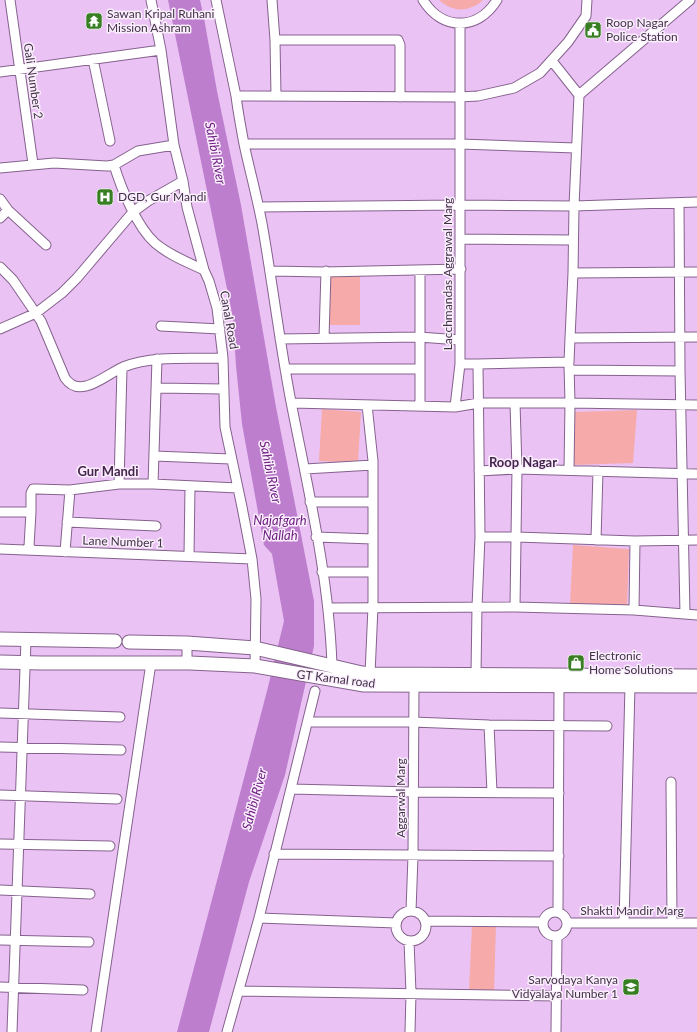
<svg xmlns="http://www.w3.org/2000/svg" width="697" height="1032" font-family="Lato,sans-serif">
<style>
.green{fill:#f6aaaa}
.water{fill:#be7ece}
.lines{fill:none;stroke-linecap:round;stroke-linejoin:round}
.street-casing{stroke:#85628d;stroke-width:11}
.secondary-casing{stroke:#85628d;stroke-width:15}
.street{stroke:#fff;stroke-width:9}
.secondary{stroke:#fff;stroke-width:13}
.labels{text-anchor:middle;stroke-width:3;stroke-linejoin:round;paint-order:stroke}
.poi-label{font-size:12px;fill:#423246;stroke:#fbeffe;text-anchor:start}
.street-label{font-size:12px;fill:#423246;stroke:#fbeffe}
.water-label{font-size:13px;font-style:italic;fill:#6e1f80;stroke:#fbeffe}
.neighbourhood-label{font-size:13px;font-weight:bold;fill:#45254d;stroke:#fbeffe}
</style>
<rect width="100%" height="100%" fill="#eac3f4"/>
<path class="green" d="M439 0H483C469 13 452 12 439 0Z
M328 274H360V325H328Z
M322 409 361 412 358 463 319 461Z
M637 410 633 463 572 465 573 412Z
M573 545 629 549 627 605 570 604Z
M472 925 496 926 494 991 469 990Z"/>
<path class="water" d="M168 0H200L204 18 217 91 241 205 276 407 314 601V646L285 775 249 882 209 1032H177L267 691 284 621 272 554 264 545 242 424 236 366 233 318Z"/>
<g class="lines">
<defs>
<path id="street" d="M10 0 33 164
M151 0 161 50 174 145 183 181 187 207 204 270 209 281 217 308 223 358 225 427 242 507 252 559 256 599 255 666
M216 0 236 96
M272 0 275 40 276 96
M423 0C442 31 478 31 497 0
M460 23V364H478L480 537 477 607 476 675
M275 40H398L400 45V97
M93 59 110 141
M0 72 161 50
M579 95 690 0
M244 144H460L576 148
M114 165C121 188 137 227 155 243 169 255 187 262 204 270
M0 168 54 163 107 166 114 165 138 151 174 145
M0 199 8 210 46 245
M679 203 680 371 685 614
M259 207 460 205 574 206 579 95 552 61
M0 218 8 210
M461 239 573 240
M0 267 13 280 41 321 65 378C80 400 105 375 123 367 155 355 190 359 223 358
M271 271 324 272 461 269
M573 273 697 272
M161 326 220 329
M0 329 36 313 62 293 77 278 133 212 148 201 183 181
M324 338 326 271
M570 338 573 273 574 206 697 202
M280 339 419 337 460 340
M478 364 569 362 570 338 697 337
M285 369H420
M569 370 680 371
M156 388 224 389
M292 403 455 407 479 403H570L697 405
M367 405 373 461V607L370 674
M420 406V270
M455 407 460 364
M154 456 231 459
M305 469 373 465
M569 470 570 403 569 365
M479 471 517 469 697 474
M119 484 122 368
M153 484 157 359
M310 502H373
M0 512H31V493L33 489H36L70 490 119 484H153L238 488
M31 512 29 546 32 550
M67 522 156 526
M316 537 373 539
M480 537H516L635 541
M596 540 598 471
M0 549 252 559
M65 552 70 490
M189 556 190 486
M322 572H373
M515 607 517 469 515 403
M328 608 515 607 634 610 635 541 697 540
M634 610 697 615
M187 663V643
M332 665C329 577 308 489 291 402 280 345 273 287 263 229 258 200 250 172 244 144 241 128 238 112 236 96L459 97 478 96 514 88 540 73 568 42 586 16 587 0
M0 713 120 717
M308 722H413L489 725 607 726
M489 725 492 792
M0 747 121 750
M671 782 672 922
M291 789 413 792 559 793
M0 795 117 799
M0 844 110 846
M274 854 559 856
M0 890 90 894
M411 911 413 856 414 685
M396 926a15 15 0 1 1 30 0a15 15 0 1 1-30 0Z
M558 912 559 686
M543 924a12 12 0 1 1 24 0a12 12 0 1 1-24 0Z
M259 918 396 923
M425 921 543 922
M567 923H697
M624 923 630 686
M0 940 89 942
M409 941 411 993 410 1032
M0 987 83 990
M239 991 557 996
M12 1032 26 640
M96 1032 151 663
M227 1032 259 918 315 691
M556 1032 557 936"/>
<path id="secondary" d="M0 639 115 641
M129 642 187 643 255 648 362 673 370 674 697 676
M0 662 41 663H190L255 666 364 685 697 686"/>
</defs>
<use href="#street" class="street-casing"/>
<use href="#secondary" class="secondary-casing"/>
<use href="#street" class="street"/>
<use href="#secondary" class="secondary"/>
</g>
<defs>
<symbol id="temple-square" viewBox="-11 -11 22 22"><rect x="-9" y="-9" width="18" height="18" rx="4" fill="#387e23" stroke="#fbeffe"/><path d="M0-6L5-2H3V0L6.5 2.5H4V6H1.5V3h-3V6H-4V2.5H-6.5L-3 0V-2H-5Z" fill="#fff"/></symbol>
<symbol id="civic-square" viewBox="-11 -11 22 22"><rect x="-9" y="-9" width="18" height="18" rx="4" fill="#387e23" stroke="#fbeffe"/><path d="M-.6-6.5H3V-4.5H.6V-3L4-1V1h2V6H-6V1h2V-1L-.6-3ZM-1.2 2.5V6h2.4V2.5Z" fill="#fff"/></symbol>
<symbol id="hospital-square" viewBox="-11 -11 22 22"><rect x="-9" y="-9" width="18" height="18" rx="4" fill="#387e23" stroke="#fbeffe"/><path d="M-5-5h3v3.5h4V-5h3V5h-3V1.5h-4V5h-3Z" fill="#fff"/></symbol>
<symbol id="shop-square" viewBox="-11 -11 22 22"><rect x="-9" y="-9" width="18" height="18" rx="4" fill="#387e23" stroke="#fbeffe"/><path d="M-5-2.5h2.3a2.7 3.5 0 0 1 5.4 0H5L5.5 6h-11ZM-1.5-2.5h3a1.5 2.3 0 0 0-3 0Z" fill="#fff"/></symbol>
<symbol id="school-square" viewBox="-11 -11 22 22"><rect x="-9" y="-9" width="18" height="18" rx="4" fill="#387e23" stroke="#fbeffe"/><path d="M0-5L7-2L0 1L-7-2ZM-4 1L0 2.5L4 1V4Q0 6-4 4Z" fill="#fff"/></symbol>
</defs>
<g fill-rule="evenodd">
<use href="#temple-square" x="84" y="11" width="20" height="20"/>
<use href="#civic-square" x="583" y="20" width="20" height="20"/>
<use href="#hospital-square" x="95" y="187" width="20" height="20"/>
<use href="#shop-square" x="566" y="653" width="20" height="20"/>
<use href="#school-square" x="621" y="977" width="20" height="20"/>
</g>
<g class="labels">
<g class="poi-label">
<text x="107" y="18">Sawan Kripal Ruhani<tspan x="107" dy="14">Mission Ashram</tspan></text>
<text x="606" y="27">Roop Nagar<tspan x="606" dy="14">Police Station</tspan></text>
<text x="118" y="201">DGD, Gur Mandi</text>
<text x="589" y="660">Electronic<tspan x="589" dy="14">Home Solutions</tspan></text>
<text x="618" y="984" text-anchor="end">Sarvodaya Kanya<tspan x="618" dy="14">Vidyalaya Number 1</tspan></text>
</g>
<g class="street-label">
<text transform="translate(33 81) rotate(82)" y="4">Gali Number 2</text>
<text transform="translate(448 274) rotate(-90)" y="4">Lacchmandas Aggrawal Marg</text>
<text transform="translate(229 320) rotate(80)" y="4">Canal Road</text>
<text transform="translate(123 542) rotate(2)" y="4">Lane Number 1</text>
<text transform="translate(336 679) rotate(7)" y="4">GT Karnal road</text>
<text transform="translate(401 798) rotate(-90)" y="4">Aggarwal Marg</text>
<text x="632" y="915">Shakti Mandir Marg</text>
</g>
<g class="water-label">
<text transform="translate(216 153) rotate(79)" y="5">Sahibi River</text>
<text transform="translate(271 472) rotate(78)" y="5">Sahibi River</text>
<text x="280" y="525">Najafgarh<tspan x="280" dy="15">Nallah</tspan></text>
<text transform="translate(254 799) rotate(-75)" y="5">Sahibi River</text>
</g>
<g class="neighbourhood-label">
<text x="523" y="467">Roop Nagar</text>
<text x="108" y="476">Gur Mandi</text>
</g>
</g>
</svg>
